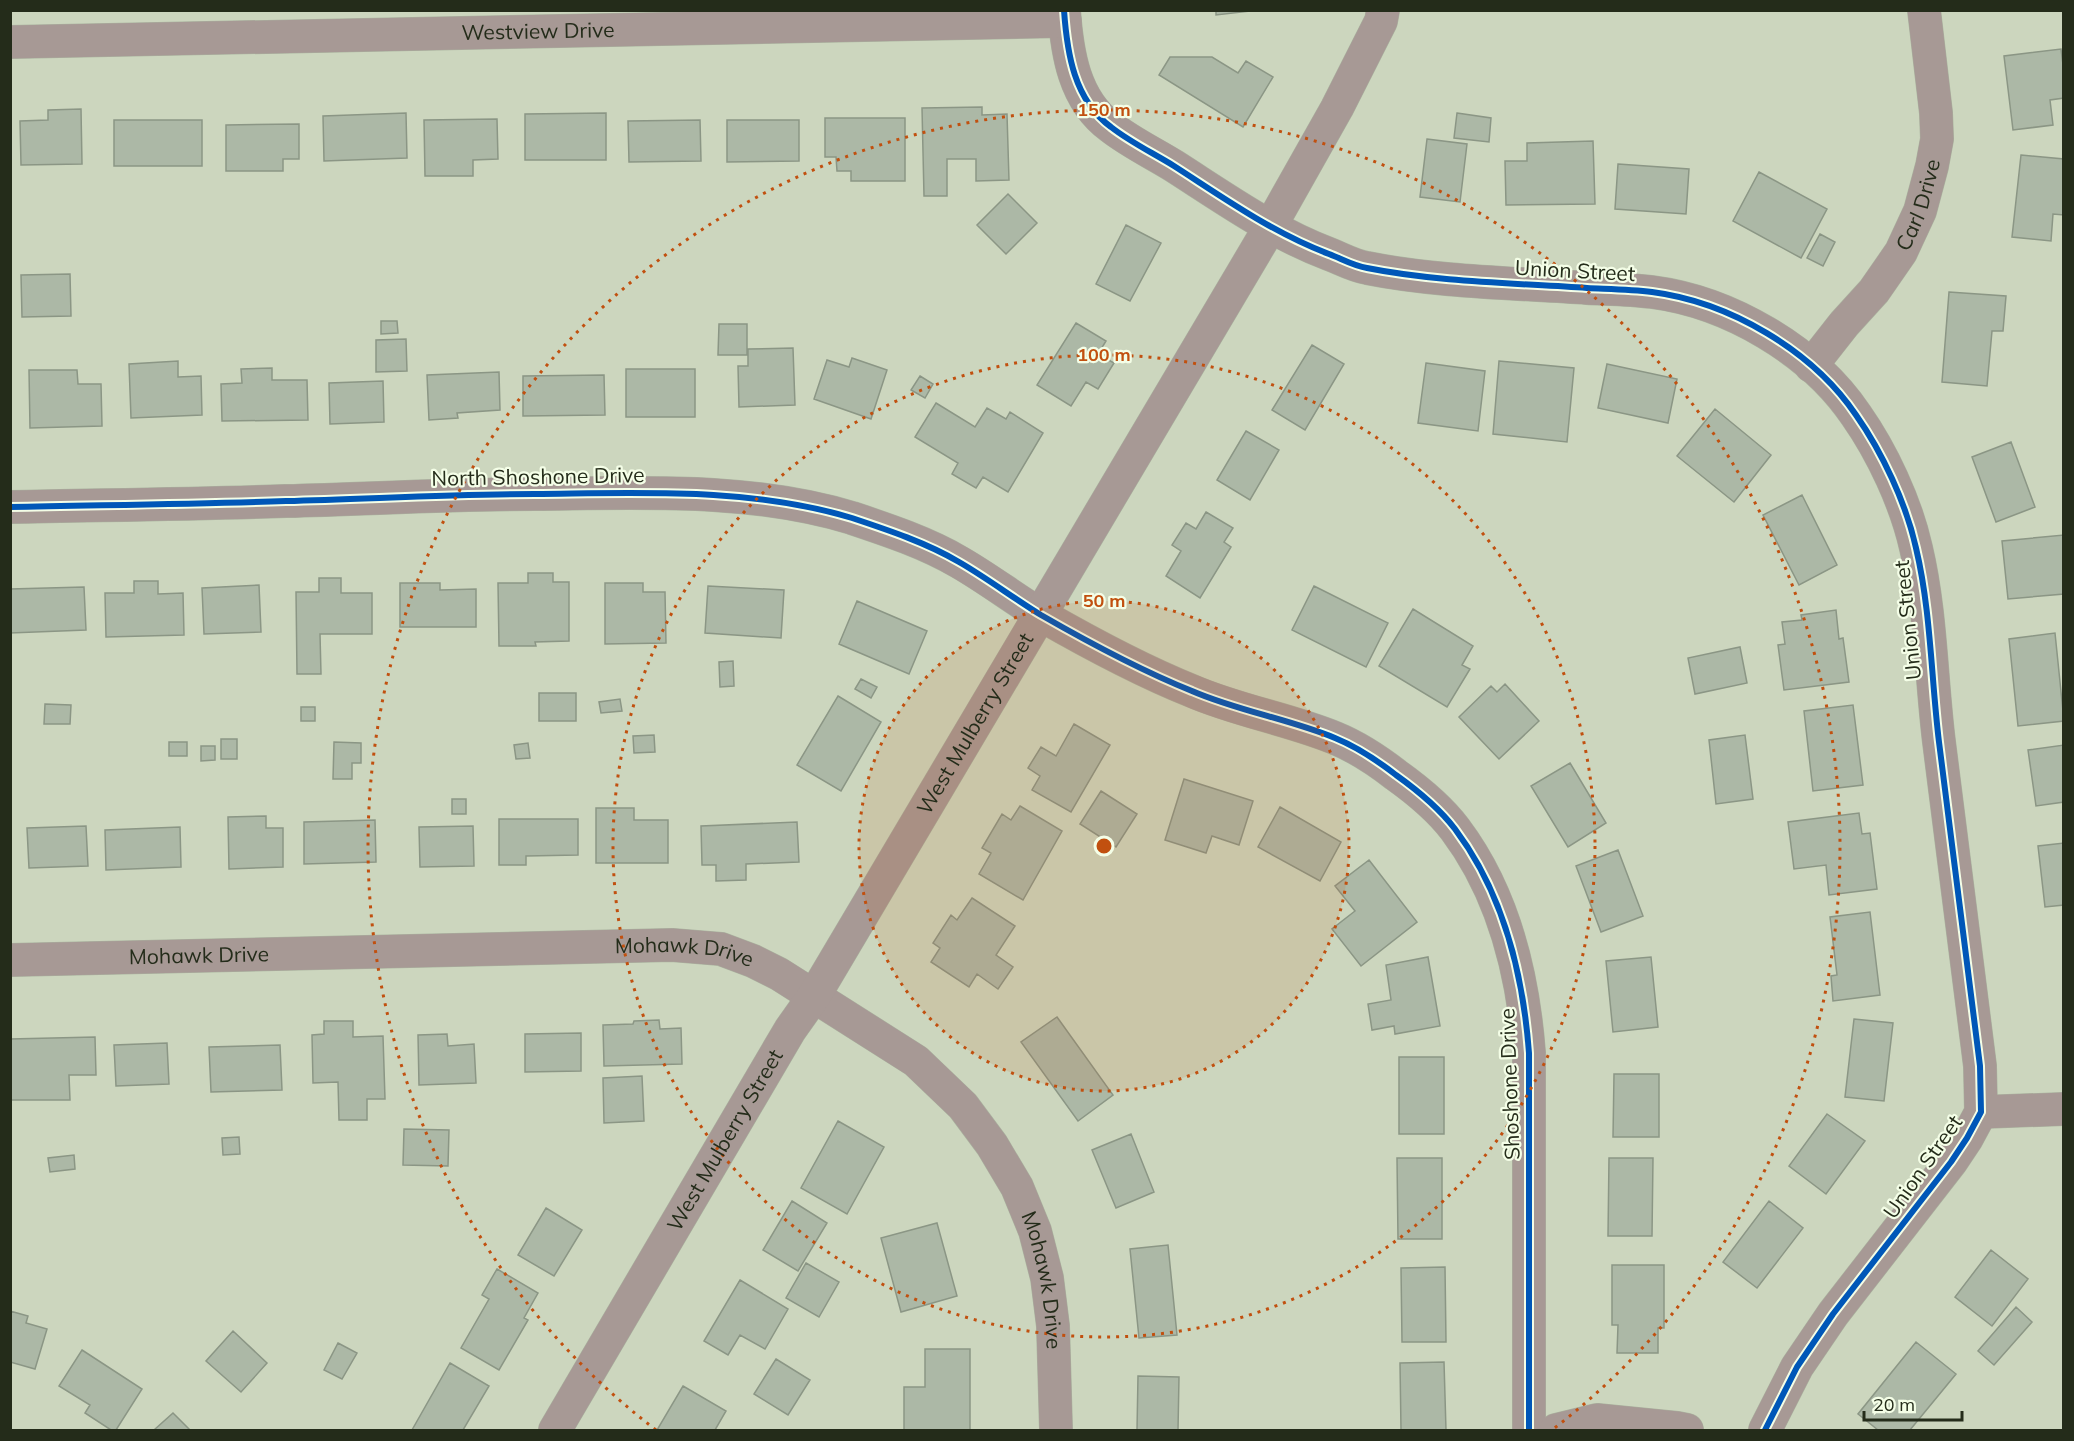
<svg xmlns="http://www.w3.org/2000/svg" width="2074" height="1441" font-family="Mulish,sans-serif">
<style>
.building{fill:#acb8a6;stroke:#8b9685;stroke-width:1.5}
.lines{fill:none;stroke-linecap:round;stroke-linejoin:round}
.minor-casing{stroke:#aab29f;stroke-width:34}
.minor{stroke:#a79995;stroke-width:33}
.cycleway-casing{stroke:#f4fee7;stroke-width:10}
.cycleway{stroke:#0057b8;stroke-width:6}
.ring{fill:none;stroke:#c1500f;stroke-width:3;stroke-dasharray:3 6}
.labels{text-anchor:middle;stroke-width:4.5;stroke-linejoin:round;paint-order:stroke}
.street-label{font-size:21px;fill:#242c1a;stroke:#f4fee7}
.centre{fill:#c1500f;stroke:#f4fee7;stroke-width:3}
.ring-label{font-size:18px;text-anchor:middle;font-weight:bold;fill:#c1500f;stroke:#f4fee7;stroke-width:4.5;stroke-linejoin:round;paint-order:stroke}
</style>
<rect width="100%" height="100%" fill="#ccd6be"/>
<path class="building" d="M1216 10H1259L1216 15Z
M2061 49 2064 73V98L2050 100 2053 125 2013 130 2004 56Z
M1170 57H1212L1238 73 1246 61 1273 77 1243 127 1159 75Z
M982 107V115L1007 114 1009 180 976 181V159H947V196H924L922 108Z
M81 109 82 164 21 165 20 121 48 120V110Z
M406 113 407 158 324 161 323 116Z
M606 113V160H525V114Z
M1457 113 1491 118 1489 142 1454 138Z
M825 118H905V181H851V171H837L836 157H825Z
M497 119 498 159 473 160V176H425L424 120Z
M114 120H202V166H114Z
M700 120 701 161 629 162 628 121Z
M727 120H799V161L727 162Z
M299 124V159H283V171H226V125Z
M1427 139 1467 144 1460 202 1420 197Z
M1593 141 1595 204 1506 205 1505 161H1527V143Z
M2021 155 2064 159V215L2053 214 2051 241 2012 237Z
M1618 164 1689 169 1686 214 1615 209Z
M1759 172 1827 209 1801 258 1733 221Z
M1008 194 1037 223 1006 254 977 225Z
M1126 225 1161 243 1130 301 1096 284Z
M1820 234 1835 242 1823 266 1807 258Z
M70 274 71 316 22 317 21 275Z
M1949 292 2006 296 2003 331H1992L1987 386 1942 382Z
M381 321H397L398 333 381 334Z
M1076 323 1106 341 1098 354 1114 363 1098 389 1086 382 1071 406 1037 385Z
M719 324H747V355H718Z
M406 339 407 371 376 372V340Z
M1312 345 1344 364 1305 430 1272 410Z
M793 348 795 405 739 407 738 366H748V349Z
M852 358 887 370 871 419 814 399 827 360 849 367Z
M178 361V377L201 376 202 415 131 418 129 364Z
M1499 361 1574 368 1567 442 1493 434Z
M1426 363 1485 371 1478 431 1418 423Z
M1607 364 1677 379 1668 423 1598 408Z
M272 368V380H307L308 420 222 421 221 384 242 383 241 369Z
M626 369H695V417H626Z
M29 370H77L78 384H101L102 426 30 428Z
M499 372 500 410 457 413 458 418 429 420 427 375Z
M604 375 605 415 523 416V376Z
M920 376 933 384 925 398 911 390Z
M383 381 384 422 330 424 329 383Z
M936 403 975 427 987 408 1006 419 1010 412 1043 433 1008 492 983 477 976 488 952 474 958 463 915 437Z
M1715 409 1771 455 1734 502 1677 456Z
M1246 431 1279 450 1250 500 1217 480Z
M2011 442 2035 507 1996 522 1972 457Z
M1802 495 1837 565 1799 585 1763 515Z
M1206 512 1233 528 1224 542 1231 547 1200 598 1166 576 1181 551 1172 545 1186 523 1196 529Z
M2064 535V594L2008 599 2002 541Z
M528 573H553V582H569V641L535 642 536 646H499L498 583H528Z
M319 578H341V593H372V634H320L321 674H297L296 592H319Z
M134 581H158V594L183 593 184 635 106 637 105 593H134Z
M400 583H440V590L476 589V627H400Z
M605 583H643V592H665L666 643 605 644Z
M259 585 261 632 204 634 202 588Z
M708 586 784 590 781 638 705 633Z
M1314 586 1388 623 1366 667 1292 630Z
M84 587 86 630 10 633V589Z
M857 601 927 631 909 674 839 644Z
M1413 609 1473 646 1462 665 1470 669 1447 707 1379 666Z
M1836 610 1839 639 1843 638 1849 682 1784 690 1778 645 1785 644 1782 622 1802 620 1801 615Z
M2055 633 2064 721 2018 726 2009 639Z
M1740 647 1747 683 1695 694 1688 658Z
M733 661 734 686 720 687 719 662Z
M861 679 877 687 871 698 855 689Z
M1505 684 1539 721 1499 759 1459 717 1491 686 1497 692Z
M539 693H576V721H539Z
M838 696 881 722 841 791 797 765Z
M620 699 622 711 601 713 599 702Z
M45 704 71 705 70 724H44Z
M1853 705 1863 785 1813 791 1804 711Z
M301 707H315V721H301Z
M1074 724 1110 745 1071 812 1032 790 1040 776 1028 768 1041 747 1056 756Z
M654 735 655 752 634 753 633 736Z
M1745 735 1753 799 1716 804 1709 740Z
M221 739H237V759H221Z
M169 742H187V756H169Z
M334 742 361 743V763H352V779H333Z
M528 743 530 758 516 759 514 745Z
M2064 745V802L2036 806 2028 750Z
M201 746H215V760L201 761Z
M1570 763 1606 823 1568 847 1531 786Z
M1184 779 1253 801 1239 845 1212 836 1206 853 1165 840Z
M1101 791 1137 814 1116 847 1080 824Z
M452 799H466V814H452Z
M1020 806 1062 831 1023 900 979 874 991 853 982 848 1002 814 1011 820Z
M1280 807 1341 842 1320 881 1258 847Z
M596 808H634V820H668V863H596Z
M1859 813 1862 834 1870 833 1877 889 1829 895 1826 865 1794 869 1788 822Z
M266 816V828H283V867L229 869 228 817Z
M499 819H578V855L526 856V865H499Z
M375 820 376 862 304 864V822Z
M797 822 799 862 746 864V880L716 881V865H702L701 826Z
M86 826 88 866 29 868 27 828Z
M473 826 474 866 420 867 419 827Z
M180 827 181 867 106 870 105 830Z
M2064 843V905L2045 907 2038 846Z
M1618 850 1643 916 1601 932 1576 866Z
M1369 860 1417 922 1361 966 1332 929 1355 911 1335 886Z
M972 898 1015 926 996 955 1013 967 998 989 977 974 969 987 931 962 940 948 933 943 951 915 957 920Z
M1870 912 1880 995 1833 1001 1831 976 1837 975 1830 917Z
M1428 957 1440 1026 1395 1034 1394 1026 1372 1030 1368 1004 1391 1000 1386 965Z
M1651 957 1658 1027 1613 1032 1606 961Z
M1057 1017 1113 1095 1078 1121 1021 1042Z
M1854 1019 1893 1023 1884 1101 1845 1097Z
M659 1020 660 1029 681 1028 682 1064 604 1066 603 1025 633 1024 634 1021Z
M324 1021H353V1037L383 1036 385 1099H367V1120H339L338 1082 313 1083 312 1035 324 1034Z
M581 1033V1071L525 1072V1034Z
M447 1034 448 1046 474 1044 476 1083 419 1085 418 1035Z
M95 1037 96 1075H69L70 1100H10V1039Z
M167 1043 169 1084 116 1086 114 1045Z
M280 1045 282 1090 211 1092 209 1047Z
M1399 1057H1444V1134H1399Z
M1614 1074H1659V1137H1613Z
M642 1076 644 1121 604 1123 603 1078Z
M1827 1114 1865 1141 1826 1194 1789 1166Z
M838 1121 884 1147 847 1214 801 1188Z
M404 1129 449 1130 448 1166 403 1165Z
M1131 1134 1154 1192 1116 1208 1092 1150Z
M239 1137 240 1154 223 1155 222 1138Z
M74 1155 75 1169 50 1172 48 1158Z
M1397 1158H1442V1239H1398Z
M1609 1158H1653L1652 1236H1608Z
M792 1201 827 1223 798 1271 763 1250Z
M1769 1201 1803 1228 1757 1288 1723 1262Z
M546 1208 582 1230 554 1276 518 1255Z
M937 1223 957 1296 901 1312 881 1238Z
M1168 1245 1177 1335 1139 1338 1130 1249Z
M1991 1250 2028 1279 1992 1326 1955 1297Z
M806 1263 839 1282 819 1317 786 1298Z
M1612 1265H1664V1328H1658V1353H1617L1618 1325H1612Z
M1445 1267 1446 1342H1402L1401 1268Z
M497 1269 538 1293 524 1318 528 1320 499 1370 461 1348 489 1299 482 1295Z
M740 1280 788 1309 765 1349 740 1335 728 1355 704 1341Z
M2016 1307 2032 1322 1994 1365 1978 1351Z
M10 1311 28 1316 26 1323 47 1329 35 1369 10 1362Z
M233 1331 267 1363 241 1392 206 1361Z
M1916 1342 1956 1374 1910 1430H1878L1858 1414Z
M338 1343 357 1353 342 1379 324 1370Z
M925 1349H970V1430H904V1387H925Z
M82 1350 142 1389 116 1430H111L85 1413 90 1405 59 1386Z
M776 1359 810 1380 788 1415 754 1394Z
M1444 1362 1446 1430H1401L1400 1363Z
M450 1363 489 1386 463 1430H412Z
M1138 1376 1179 1377 1178 1430H1137Z
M683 1386 726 1411 715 1430H657Z
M173 1413 190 1430H154Z"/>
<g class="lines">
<defs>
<g id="minor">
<path d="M1064 10C1067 53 1074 100 1111 127 1130 142 1153 153 1174 166 1224 198 1273 233 1329 254 1342 259 1354 266 1367 268 1437 282 1515 283 1587 288 1608 289 1630 289 1652 292 1729 302 1812 350 1856 415 1882 452 1906 503 1916 548 1931 611 1931 677 1939 742 1953 850 1966 958 1980 1066L1981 1112 1967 1138 1951 1162 1833 1314 1797 1367 1765 1430"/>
<path id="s1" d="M10 42 1065 21"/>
<path id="s2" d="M1811 366 1844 324 1874 291 1901 252 1920 211 1932 166 1937 139 1936 113 1924 10"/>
<path d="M10 507C102 505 194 504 286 501 369 499 452 494 535 494 640 493 750 487 852 518 888 530 927 543 959 562 987 578 1013 598 1041 615 1088 642 1142 671 1192 691 1238 711 1289 719 1335 738 1357 747 1378 761 1396 775 1417 790 1439 808 1455 829 1504 894 1523 973 1529 1053V1430"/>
<path id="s3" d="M10 960 672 945 721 949 753 961 779 974 916 1061 963 1106 992 1145 1017 1187 1035 1231 1047 1278 1053 1326 1056 1430"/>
<path d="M1981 1112 2064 1109"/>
<path id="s4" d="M555 1430 790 1030 814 996 1270 227 1337 108 1381 21 1383 10"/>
<path d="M1556 1430 1597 1420 1677 1428 1687 1430"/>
</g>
</defs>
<use href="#minor" class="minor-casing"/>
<use href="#minor" class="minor"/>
<defs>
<path id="cycleway" d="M1064 10C1067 53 1074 100 1111 127 1130 142 1153 153 1174 166 1224 198 1273 233 1329 254 1342 259 1354 266 1367 268 1437 282 1515 283 1587 288 1608 289 1630 289 1652 292 1729 302 1812 350 1856 415 1882 452 1906 503 1916 548 1931 611 1931 677 1939 742 1953 850 1966 958 1980 1066L1981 1112 1967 1138 1951 1162 1833 1314 1797 1367 1765 1430
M10 507C102 505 194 504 286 501 369 499 452 494 535 494 640 493 750 487 852 518 888 530 927 543 959 562 987 578 1013 598 1041 615 1088 642 1142 671 1192 691 1238 711 1289 719 1335 738 1357 747 1378 761 1396 775 1417 790 1439 808 1455 829 1504 894 1523 973 1529 1053V1430"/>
</defs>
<use href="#cycleway" class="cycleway-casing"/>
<use href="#cycleway" class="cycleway"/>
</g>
<circle cx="1104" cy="846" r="245" fill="#c1500f" fill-opacity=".12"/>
<g class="ring">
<circle cx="1104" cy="846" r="245"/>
<circle cx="1104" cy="846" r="491"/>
<path d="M656 1430A736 736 0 1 1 1552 1430"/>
</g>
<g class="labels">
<g class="street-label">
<text dy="7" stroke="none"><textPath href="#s1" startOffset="528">Westview Drive</textPath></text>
<text dy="7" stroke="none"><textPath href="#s2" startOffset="196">Carl Drive</textPath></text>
<text transform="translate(1575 271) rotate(3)" y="7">Union Street</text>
<text transform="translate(538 477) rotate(-1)" y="7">North Shoshone Drive</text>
<text transform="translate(1908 620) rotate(-96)" y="7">Union Street</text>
<text dy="7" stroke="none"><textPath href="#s4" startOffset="822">West Mulberry Street</textPath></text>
<text dy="7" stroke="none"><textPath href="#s3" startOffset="189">Mohawk Drive</textPath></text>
<text dy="7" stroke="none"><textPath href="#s3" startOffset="675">Mohawk Drive</textPath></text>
<text transform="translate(1510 1084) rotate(-92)" y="7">Shoshone Drive</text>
<text dy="7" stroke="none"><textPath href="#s4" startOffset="336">West Mulberry Street</textPath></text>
<text transform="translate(1923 1167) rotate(-55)" y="7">Union Street</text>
<text dy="7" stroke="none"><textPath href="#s3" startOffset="1197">Mohawk Drive</textPath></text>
</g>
</g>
<circle cx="1104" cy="846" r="9" class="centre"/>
<g class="ring-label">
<text x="1104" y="116">150 m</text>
<text x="1104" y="361">100 m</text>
<text x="1104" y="607">50 m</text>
</g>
<rect width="2074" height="1441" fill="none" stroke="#242c1a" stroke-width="24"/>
<path d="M1864 1411v9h98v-9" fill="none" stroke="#242c1a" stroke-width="3"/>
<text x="1873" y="1411" font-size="18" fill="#242c1a" stroke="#f4fee7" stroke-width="4.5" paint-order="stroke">20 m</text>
</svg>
